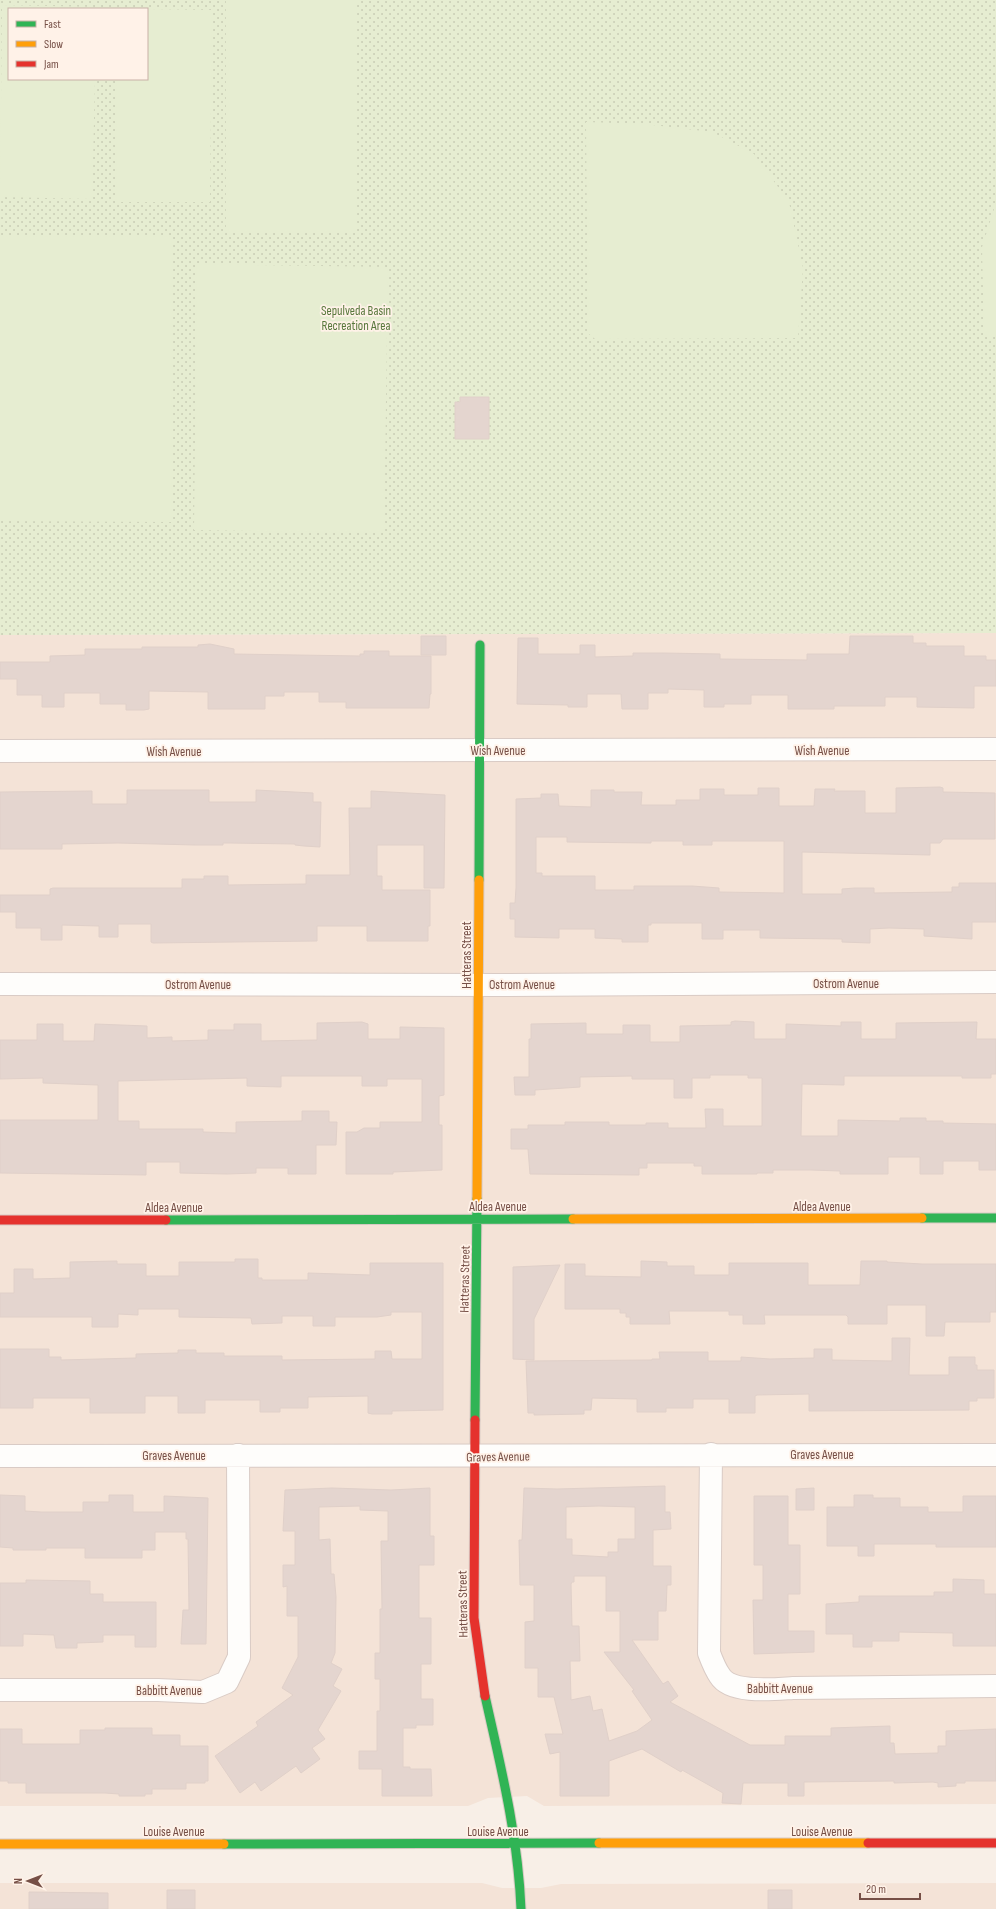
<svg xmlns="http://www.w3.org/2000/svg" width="996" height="1909" font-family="'Sofia Sans Condensed',sans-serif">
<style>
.residential{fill:#f4e3d7}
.park{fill:url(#park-dots);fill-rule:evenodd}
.garden{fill:#e6edd1}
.building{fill:#e4d5cf;stroke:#e0d0c9;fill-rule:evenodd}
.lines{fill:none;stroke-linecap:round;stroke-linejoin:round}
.street-casing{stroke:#d9cbc5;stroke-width:24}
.fast-casing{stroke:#d8cac4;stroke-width:11}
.slow-casing{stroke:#d8cac4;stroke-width:11}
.jam-casing{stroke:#d8cac4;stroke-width:11}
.street{stroke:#fefdfb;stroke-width:22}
.fast{stroke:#30b455;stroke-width:9}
.slow{stroke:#ff9f0a;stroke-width:9}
.jam{stroke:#e5322d;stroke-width:9}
.labels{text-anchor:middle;stroke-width:3.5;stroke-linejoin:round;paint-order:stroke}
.park-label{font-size:13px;fill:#57773b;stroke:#fff2e8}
.street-label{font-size:13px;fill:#764f46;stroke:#fff2e8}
</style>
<defs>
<pattern id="park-dots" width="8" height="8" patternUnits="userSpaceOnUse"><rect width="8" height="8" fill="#e6edd1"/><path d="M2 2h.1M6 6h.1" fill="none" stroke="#c9cdb5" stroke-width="1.8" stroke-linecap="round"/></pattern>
</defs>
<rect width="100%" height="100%" fill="#f8efe7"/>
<path class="residential" d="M996 633V1804L544 1806 527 1796 488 1798 468 1806H0V635Z
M0 1883H482L502 1888H541L561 1884 996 1883V1909H0Z"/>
<path class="park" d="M0 0H996V633L0 635ZM9 9H147V79H9Z"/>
<path class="garden" d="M226 0H357L356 232H226Z
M2 5 97 7V9H9V79H95L92 199 0 197Z
M147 9 212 10 210 202H116L117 79H147Z
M586 122 644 124 712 132 754 154 789 202 803 268 798 338 595 339 588 333Z
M996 203V335H984L982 247Z
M0 236 173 237 171 522 0 521Z
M197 264 388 267 384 533 194 530Z"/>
<path class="building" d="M460 397H489V439H455V402H460Z
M421 636H446V655H421Z
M850 636H913V643H926V646H964V656H986V660H996V686H974V708L917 707V697H885V706H834V709H788V695H751V704H724V707H704V690L668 689V693H648V709H622L621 694H587V707H568V705L517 704 518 638H538V654H580V645H595V657L633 656V653H662L720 654V659L807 660V654H849Z
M210 644 234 649V654L360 656V654H364V651H389V656H431V694H430L429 708H346V702H319V692H284V696H265V709H208V692L149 691V709L144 710H126V704H100V693H64V707H42V695H17V679H0V662H50V656L85 655V649H142V647H198V645Z
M940 787 943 788V792L995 793V839H943L940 843H930V855L802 852V894H842V889L855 888H874V893L952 892V887H959V883H996V922H972V939L924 936V929L889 928 870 929V943L842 942V939L760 938V930H723V939H702V923H651V925H648V942H622V939L595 938V929H559V938L515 937V919H510V903H515L516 888V799L541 798V794H558L559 806 591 807V790H614V792H642L641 805H676V800H700V789H724V795H758V788H779V806H814L815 789H835L834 791H865V813H896V788ZM536 837H567V842L651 843V841H683V845H712V841H784V893L719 892V888L692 886H634V890H595V876H542V873H536Z
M127 790H209V802H256V790L313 793V802H321L320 847 304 846 295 845V844L230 843H223V845H195L118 843 62 844V849H0V792L92 791V804H127Z
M371 791 445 795 444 888H424V845H377V876H382V890H430V926H428V941H367V926H317V941L153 943 151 942V924H118V937H99V926L62 925V940H41V928H16V912H0V895H50V889L53 888H182V879H204V876H228V885L306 884V875H350L349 808H371Z
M735 1021 754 1022V1039H786V1024L841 1026V1022H861V1039H896V1023L977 1022 976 1039H996V1074H991V1078H962V1076H844V1085L802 1084 801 1136H838V1120L898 1121H900V1118H926V1121H943V1123L996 1124V1170H979V1161H943V1174H920V1157H888V1174H840V1171L811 1170H773V1173H757V1174H702V1166H694V1163H647V1168H639V1175L530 1174 528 1149H511V1129H528V1125H565V1122H609V1125H646V1123H668V1128H706L705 1109H723V1126H762V1078H748V1075H710V1078H692V1098H674V1079H632V1076L580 1077V1087L535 1090V1095H515L514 1077H529V1039H531V1024L586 1023V1034H623V1025H650V1042H680V1026L731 1025V1022Z
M362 1022 368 1024V1039H400V1027L444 1028V1095L439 1096V1125H442V1170L393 1172V1174H346V1132H357L364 1128H380V1122H422V1079H387V1086H362V1076H281V1087L247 1086V1078L118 1081V1121H139V1129H203V1132L236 1133V1122L302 1121V1111H329V1122H337L336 1145H316V1174H288V1168H256V1173L227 1174 180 1173V1162H146V1175L0 1173V1120H98V1085L43 1083V1078L0 1079V1040H37V1024H63V1041H94L95 1024 147 1026V1038L172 1037V1041L208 1040V1030H234V1024H261V1041L317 1040V1023Z
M235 1259H258V1278H262V1280H308V1273L370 1275V1263H443V1410L392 1411V1414H372L368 1413V1396L308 1397V1408H280V1412H260V1400H205V1413H178V1396H145V1413H90V1398H33V1408H0V1349H49V1357H61V1360L136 1358V1354L178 1353V1350H196V1353H224V1356H282V1360L375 1359V1351H391L392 1359H422V1312H391V1315L377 1317H335V1326H313V1316H282V1323L252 1324 251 1318 179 1317V1309H138V1315L118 1314V1327H92V1317H0V1293H14V1269H33V1279L70 1278V1262L117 1261V1264H146V1276H179V1262H235Z
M641 1261 667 1262V1266H694V1275H729V1263H808V1285H860L861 1261H887V1262L922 1264H996V1312H990V1322H945L944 1336H926V1305H887V1324H848V1317L846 1315H764L765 1324H743V1315H729V1311H669L670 1324H630V1317H626V1313H620V1309H565V1264H585V1276L641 1277Z
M560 1265 534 1319V1360L513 1359V1267Z
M892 1338H910L909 1375H949V1357H975V1365H977V1370H994V1398H977V1401H969V1410L809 1411V1394L757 1395 755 1396V1413H729V1399H693V1408H666V1412H637V1399L592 1398 591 1410H584V1414L534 1415V1413H528L526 1361 652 1360V1359H660L659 1352H708V1361H741V1357L770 1359 814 1358V1349H832V1360L892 1361Z
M665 1486V1512H670L671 1529 653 1530V1566H671V1585H667L666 1611H658V1640H632L663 1684 668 1681 678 1696 670 1702 750 1745H785V1736H831V1728L890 1726V1743H894L895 1754 938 1753V1746H946V1731L996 1729V1781H965V1783H956V1786L938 1787V1783L933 1782 894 1783V1781L804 1782V1796H788V1783H743L741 1804 722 1803 723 1793 682 1770 681 1772 642 1749 609 1761V1796H560V1752L550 1754 545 1734H563L554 1697H538V1668H525V1622L534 1621V1585H520L519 1540H522L524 1488 557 1489ZM599 1506 635 1507V1539H618V1552H608V1557L572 1555V1539H566V1507ZM574 1576H606V1611H620V1652H604L634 1690 632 1691 652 1720 637 1731 609 1741 602 1709 593 1711 590 1696 571 1700 570 1661H580L579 1626H572L571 1584 572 1582H574Z
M332 1488 391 1490 430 1488V1536H434V1565H419V1618H431V1664H421V1699H433V1725H416V1728H403V1767H410V1769H431L432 1796H382V1769H359V1751H377V1711H380V1679H375V1653H380V1609H382L381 1541H388V1511L360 1510V1506L319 1507V1540L330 1539 331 1574H334L336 1597 335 1653 331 1663 342 1669 333 1686 341 1691 318 1730 325 1739 312 1748 320 1759 301 1773 296 1766 261 1791 255 1782 240 1793 215 1756 258 1726 256 1722 293 1695 282 1688 298 1657V1616H287V1586L283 1587V1565H295V1531H283L285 1490Z
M814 1488V1510H796V1489Z
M0 1495 25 1496V1511L41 1512H83V1502H109V1495H133V1512H164V1496L208 1498 206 1644H181L183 1610H189L188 1539H186V1532H155V1550H142V1558H85V1548H46V1550H13V1548L0 1547Z
M854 1495H873V1498H900V1507H928V1512H963V1496H996V1547H936V1544H874V1556H858V1546H827V1507H854Z
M754 1496H788V1545H800V1594H788V1631H814V1652L754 1654 753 1600H763V1565H754Z
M953 1579 984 1580V1594H996V1646H953V1633L899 1632V1641H872V1647H853V1634H826V1604L859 1602V1596H934V1592H953Z
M26 1580 90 1581V1594H103V1602H156V1647H135V1635H103V1642L77 1643V1648H56L54 1635 23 1634V1646H0V1583H26Z
M105 1728H152V1735H180V1746H208V1781H205V1783H186V1789H152V1794H145V1796H119V1794L105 1793H26V1783H8V1781H0V1729H22V1744H80V1730H105Z
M167 1890H195V1909H167Z
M768 1890H792V1909H768Z
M29 1892 108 1893V1909H29Z"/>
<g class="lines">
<defs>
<path id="street" d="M0 751 996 749
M0 984 506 985 996 982
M711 1454 709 1653C712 1661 715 1669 720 1676 731 1694 775 1689 793 1688L996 1686
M0 1456 996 1455
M0 1690H158L203 1692 227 1682 239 1657 238 1455"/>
<path id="fast" d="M479 880 480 645
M922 1218H996
M166 1220 573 1219
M475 1420 477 1199
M485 1696C501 1767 518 1836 521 1909
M224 1844 599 1843"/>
<path id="slow" d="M477 1199 479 880
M573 1219 922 1218
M599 1843H868
M0 1844H224"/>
<path id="jam" d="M0 1220H166
M475 1420 474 1618 485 1696
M868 1843H996"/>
</defs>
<use href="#street" class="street-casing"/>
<use href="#fast" class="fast-casing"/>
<use href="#slow" class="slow-casing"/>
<use href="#jam" class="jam-casing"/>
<use href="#street" class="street"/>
<use href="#fast" class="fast"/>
<use href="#slow" class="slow"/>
<use href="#jam" class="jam"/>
</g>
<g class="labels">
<g class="park-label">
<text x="356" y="315">Sepulveda Basin<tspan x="356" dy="15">Recreation Area</tspan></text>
</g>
<g class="street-label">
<text x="498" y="755">Wish Avenue</text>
<text x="822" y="755">Wish Avenue</text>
<text x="174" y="756">Wish Avenue</text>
<text transform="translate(466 955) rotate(-90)" y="5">Hatteras Street</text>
<text x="846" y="988">Ostrom Avenue</text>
<text x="198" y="989">Ostrom Avenue</text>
<text x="522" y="989">Ostrom Avenue</text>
<text x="498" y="1211">Aldea Avenue</text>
<text x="822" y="1211">Aldea Avenue</text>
<text x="174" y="1212">Aldea Avenue</text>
<text transform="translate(464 1279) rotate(-89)" y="5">Hatteras Street</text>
<text x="822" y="1459">Graves Avenue</text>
<text x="174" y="1460">Graves Avenue</text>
<text transform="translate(498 1456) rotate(-1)" y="5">Graves Avenue</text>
<text transform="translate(462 1604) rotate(-91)" y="5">Hatteras Street</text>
<text x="780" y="1693">Babbitt Avenue</text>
<text x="169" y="1695">Babbitt Avenue</text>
<text x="174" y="1836">Louise Avenue</text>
<text x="498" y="1836">Louise Avenue</text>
<text x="822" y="1836">Louise Avenue</text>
</g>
</g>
<rect x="8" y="8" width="140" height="72" fill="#fff2e8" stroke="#c8b1a7"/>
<rect x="16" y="21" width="20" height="6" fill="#30b455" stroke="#c8b1a7"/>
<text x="44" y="28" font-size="12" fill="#764f46">Fast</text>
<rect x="16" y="41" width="20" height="6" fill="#ff9f0a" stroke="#c8b1a7"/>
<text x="44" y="48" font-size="12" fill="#764f46">Slow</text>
<rect x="16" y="61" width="20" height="6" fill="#e5322d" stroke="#c8b1a7"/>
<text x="44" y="68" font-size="12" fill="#764f46">Jam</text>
<g transform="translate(28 1881) rotate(270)" stroke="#fff2e8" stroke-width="3" paint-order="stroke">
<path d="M0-3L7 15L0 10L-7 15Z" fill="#764f46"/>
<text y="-6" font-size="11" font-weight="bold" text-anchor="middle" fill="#764f46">N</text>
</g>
<path d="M860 1893v6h60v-6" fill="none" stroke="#764f46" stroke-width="2"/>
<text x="866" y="1893" font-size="12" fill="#764f46" stroke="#fff2e8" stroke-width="3" paint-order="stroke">20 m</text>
</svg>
